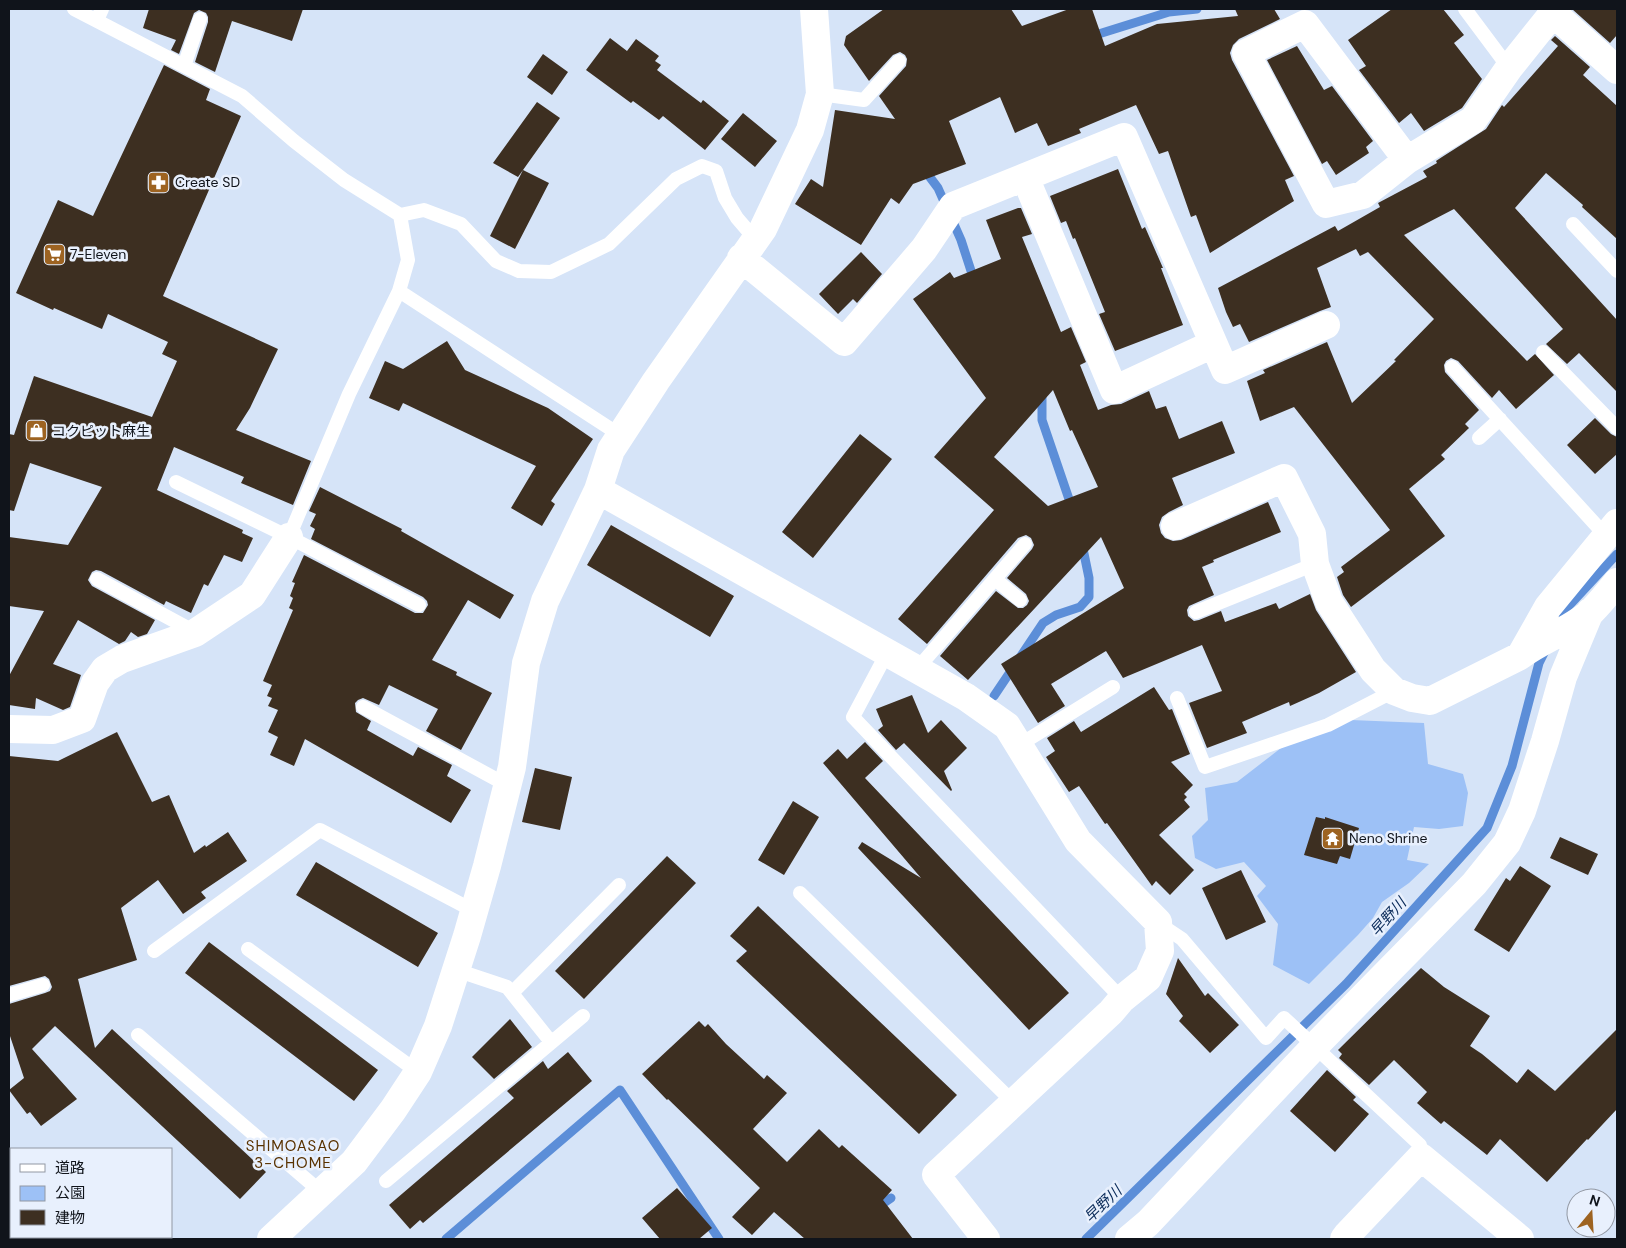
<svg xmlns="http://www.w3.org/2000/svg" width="1626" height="1248" font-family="'DM Sans','Noto Sans JP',sans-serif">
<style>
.green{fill:#9dc1f6}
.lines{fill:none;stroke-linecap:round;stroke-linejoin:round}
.stream{stroke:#5c8ed8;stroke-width:9}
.building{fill:#3d2f21;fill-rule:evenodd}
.lane{stroke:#fff;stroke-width:14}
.street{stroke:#fff;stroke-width:28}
.labels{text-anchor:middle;stroke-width:5;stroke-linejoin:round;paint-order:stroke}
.poi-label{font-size:14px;fill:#10141b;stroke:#e8f0fd;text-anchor:start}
.water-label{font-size:15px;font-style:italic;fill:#082958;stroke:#e8f0fd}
.neighbourhood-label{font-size:15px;letter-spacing:1px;fill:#593200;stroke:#e8f0fd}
</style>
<rect width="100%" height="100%" fill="#d6e4f8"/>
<path class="green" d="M1351 720 1424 723 1428 764 1463 774 1468 793 1463 826 1439 829 1414 827 1407 860 1429 864 1409 883 1382 902 1373 918 1358 935 1309 984 1273 965 1278 924 1257 896 1266 886 1244 862 1216 869 1195 858 1192 836 1208 820 1205 788 1237 782 1281 748Z"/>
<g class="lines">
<path class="stream" d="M1089 37 1169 12 1197 9
M923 168 938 188 961 240 974 280
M1042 391V420L1072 508
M1558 624 1566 609 1617 554
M994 696 1043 623 1056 615 1080 607 1089 597V578L1082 544
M875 1209 891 1198
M446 1239 620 1090 719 1239
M1086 1239 1346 984 1487 828 1512 766 1539 663 1546 649"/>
</g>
<path class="building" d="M149 9H303L292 41 232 21 215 72 195 62 208 22V17L206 13 199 10 194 13 179 54 171 50 176 40 143 28Z
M884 9H1011L1022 26 1069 9H1092L1105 46 1157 24 1238 16 1235 9H1274L1280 19 1239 39 1233 45 1230 53 1232 60 1294 176 1285 180 1294 201 1210 253 1196 215 1191 217 1168 151 1159 154 1136 105 1079 129 1081 133 1048 146 1037 123 1015 133 1000 97 949 121 966 164 913 184 899 204 891 198 861 245 795 204 811 179 823 187 835 110 895 119 879 96 906 66 907 59 905 55 900 52 893 55 869 81 844 45 846 36Z
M1392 9H1443L1464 35 1454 43 1482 79 1462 108 1424 131 1411 113 1399 123 1359 70 1366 66 1348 40Z
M1572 9H1617V35L1610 43Z
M1555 36 1590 67 1583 75 1617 106V239L1582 207 1583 205 1546 173 1515 208 1617 320V392L1579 353 1567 364 1546 344 1563 329 1454 209 1404 235 1527 361 1535 354 1554 375 1516 409 1499 390 1492 398 1458 361 1451 358 1446 361 1444 365 1445 372 1479 410 1465 424 1469 428 1441 455 1445 459 1409 489 1445 536 1351 607 1343 595 1337 577 1344 572 1341 567 1390 530 1294 407 1260 421 1247 381 1265 373 1263 370 1327 342 1352 403 1396 361 1394 360 1434 319 1368 252 1360 256 1356 249 1317 268 1331 307 1320 311 1249 342 1240 324 1233 327 1226 312 1218 288 1335 226 1338 231 1380 207 1378 203 1427 177 1423 171 1437 163 1436 161 1442 157 1486 129 1502 105 1504 107 1558 46 1551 40Z
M610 38 627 51 636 39 659 56 655 61 661 65 657 70 701 103 703 100 729 121 705 150 663 116 659 120 633 101 631 103 586 70Z
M1297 46 1324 90 1332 86 1373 141 1366 147 1369 153 1336 175 1327 161 1322 164 1267 60Z
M543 54 568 72 552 95 527 77Z
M164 65 210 89 206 100 241 116 163 296 278 349 250 408 236 430 311 461 293 505 241 483 244 477 174 447 157 490 243 530 242 533 253 538 242 562 224 555 208 586 204 584 191 613 166 601 164 605 101 571 96 570 92 572 88 580 92 586 155 620 147 634 138 637 131 632 125 641 119 644 78 620 53 664 81 675 70 707 63 710 36 698 35 709 9 705V676L44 611 9 606V537L68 545 102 487 30 463 14 511 9 510V434L14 435 34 376 152 417 177 361 162 354 168 342 108 314 102 329 54 308 53 310 16 293 58 200 93 216Z
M537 102 560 118 523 170 549 183 515 249 490 236 523 170 518 177 493 163Z
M743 113 777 141 755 167 721 139Z
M1118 169 1142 229 1145 227 1163 268H1161L1183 325 1115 351 1099 314 1105 312 1075 238 1073 239 1066 221 1061 223 1050 196Z
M1018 208H1021L1032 234 1022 237 1061 332 1071 327 1086 362 1080 365 1098 410 1111 405 1121 404 1149 391 1156 409 1166 406 1179 439 1222 421 1235 453 1172 478 1183 505 1169 512 1162 517 1159 525 1161 533 1165 538 1173 541 1181 540 1268 502 1281 532 1213 560 1214 562 1202 567 1214 595 1189 606 1187 610 1188 616 1194 621 1199 620 1221 611 1225 622 1276 603 1279 609 1310 594 1316 610 1356 672 1319 693 1290 706 1289 702 1242 722 1247 733 1207 748 1189 703 1222 691 1202 645 1123 678 1106 651 1051 684 1065 706 1038 723 1001 664 1124 588 1101 537 968 680 940 656 996 591 1018 608H1023L1027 605 1029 601 1026 594 1007 578 1032 549 1034 545 1031 538 1026 535 1018 538 927 644 898 619 994 510 934 457 986 398 913 299 950 272 954 278 1001 259 986 220ZM1053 390 1070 431 1072 430 1098 487 1048 506 994 457Z
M861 252 882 274 857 303 853 299 838 314 819 294Z
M447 341 465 370 548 408 593 439 551 501 555 504 542 526 511 508 536 466 403 403 399 411 369 398 385 361 403 369Z
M1595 418 1611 434 1617 437V454L1595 474 1567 445Z
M860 434 892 459 813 558 782 532Z
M320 487 402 529 401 531 514 595 500 619 468 600 432 660 457 672 456 675 492 693 461 750 426 731 438 709 389 685 379 705 363 698 358 700 355 703 356 712 371 721 367 730 413 756 418 747 452 765 447 776 471 790 451 823 305 739 294 766 270 755 278 737 268 732 278 710 268 706 272 698 267 696 272 685 263 681 293 610 289 608 293 598 290 596 295 583 292 582 304 555 415 613H423L428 605 427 601 423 597 311 539 315 529 310 526 316 514 309 511Z
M611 525 734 596 710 637 587 565Z
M1154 687 1169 710 1172 709 1190 754 1171 762 1193 785 1184 794 1187 797 1184 800 1190 807 1159 835 1194 870 1170 895 1156 881 1152 886 1107 823 1105 824 1079 786 1069 792 1046 757 1055 751 1047 738 1074 721 1081 732Z
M912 695 928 733 941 720 967 748 944 771 952 790 951 791 904 743 896 750 878 730 883 726 876 709Z
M117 732 152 802 169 795 194 853 205 845 206 847 228 832 247 861 201 892 206 898 183 914 158 880 121 908 137 960 78 979 95 1048 112 1029 266 1172 240 1199 55 1026 32 1049 77 1099 41 1126 30 1112 27 1114 9 1090 24 1078 9 1033V1004L45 993 50 991 52 987 49 979 45 976 9 986V756L58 761Z
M865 742 883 761 865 778 1069 993 1029 1030 858 848 862 842 921 878 823 763 838 749 847 759Z
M535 768 572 777 560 830 522 822Z
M793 801 819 817 784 875 758 860Z
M1316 817 1325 819V817L1359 828 1350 859 1340 856 1337 864 1304 855Z
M1560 837 1598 854 1588 875 1550 858Z
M667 856 696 883 584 999 555 971Z
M316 862 438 933 418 967 296 895Z
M1520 866 1551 886 1509 952 1474 930 1506 878 1510 881Z
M1241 870 1266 922 1226 940 1202 888Z
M758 906 957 1095 919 1134 736 961 747 951 730 936Z
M209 942 378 1070 354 1101 185 973Z
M1178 958 1205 996 1208 993 1239 1025 1210 1053 1179 1021 1183 1016 1166 994Z
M1421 968 1444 987 1490 1016 1470 1046 1482 1054 1517 1083 1528 1069 1555 1091 1617 1029V1109L1588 1140 1587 1139 1547 1182 1500 1139 1487 1155 1444 1121 1441 1124 1417 1103 1427 1092 1394 1060 1369 1085 1339 1058 1342 1054 1338 1050Z
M510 1019 532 1047 494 1079 472 1057Z
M699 1021 705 1027 708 1024 726 1044 764 1079 767 1075 787 1093 753 1129 787 1162 819 1129 839 1148 842 1145 892 1190 883 1200 913 1239H805L774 1212 752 1235 732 1217 760 1188 668 1099 667 1100 642 1074Z
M568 1052 592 1081 423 1223 420 1220 410 1229 389 1205 514 1098 507 1091 543 1061 548 1069Z
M1327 1070 1356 1097 1353 1100 1369 1114 1335 1152 1290 1111Z
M677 1188 712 1228 699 1239H660L642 1218Z"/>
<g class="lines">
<path class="lane" d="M74 9 242 96 294 141 344 180 400 215 424 210 461 224 496 261 519 271 551 272 609 244 676 179 702 166 716 171 725 198 737 218 755 239
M1465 9 1509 68
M97 20 102 9
M184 66 200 19
M820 94 864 100 899 61
M1573 224 1617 271
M399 291 620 435
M1543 352 1617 428
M1452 367 1606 536
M1479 438 1500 419
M176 482 289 537 419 605
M289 537 349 394 399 291 408 260 400 215
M97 579 195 632
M995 579 1020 600
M1196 612 1315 564
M887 653 853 717 1122 999
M917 669 1025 544
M1177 698 1205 767 1328 725 1394 691
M363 707 507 785
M1019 745 1113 687
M800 893 1013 1102
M1158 923 1182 939 1266 1038 1284 1018 1420 1145 1421 1157
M248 949 418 1072
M154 951 320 830 474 911
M456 970 507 987 551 1042
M512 993 619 885
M9 995 43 985
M138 1035 321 1192
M386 1181 583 1016"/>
<path class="street" d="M1407 160 1305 24 1246 53 1326 204 1363 195 1407 160 1473 120 1509 68 1553 13 1617 70
M1025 177 1114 390 1213 344
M741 258 844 342 924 249 953 206 1124 137 1225 370 1326 325
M598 490 966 697 1007 726 1078 841 1158 922 1160 951 1148 978 1122 999 1111 1012 936 1175 986 1239
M1175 526 1284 478 1312 534 1315 564 1329 602 1373 670 1394 691 1412 698 1430 701 1520 656C1542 639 1570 631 1591 612 1600 603 1609 592 1617 582
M1522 653 1548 607 1617 523
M9 729 53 730 82 719 95 683 105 669 122 659 195 633 252 595 289 537
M271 1239 354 1162 393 1110 418 1072 438 1026 467 936 487 866 512 767 526 663 545 601 598 490 611 450 656 381 763 229 810 130 820 94 814 9
M1129 1239 1148 1223 1315 1046 1474 884 1507 843 1522 811 1545 741 1563 677 1590 612
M1344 1239 1347 1235 1421 1157 1520 1239"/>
</g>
<defs>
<symbol id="pharmacy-square" viewBox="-11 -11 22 22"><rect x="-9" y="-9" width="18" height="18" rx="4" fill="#9d6321" stroke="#e8f0fd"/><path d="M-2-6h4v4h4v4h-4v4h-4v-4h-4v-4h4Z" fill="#fff"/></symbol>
<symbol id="supermarket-square" viewBox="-11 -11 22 22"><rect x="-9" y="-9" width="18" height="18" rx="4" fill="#9d6321" stroke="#e8f0fd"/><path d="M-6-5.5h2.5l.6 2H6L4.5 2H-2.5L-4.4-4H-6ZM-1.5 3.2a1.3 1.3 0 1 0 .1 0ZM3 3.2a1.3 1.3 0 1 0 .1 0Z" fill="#fff"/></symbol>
<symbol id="shop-square" viewBox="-11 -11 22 22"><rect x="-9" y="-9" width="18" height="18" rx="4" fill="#9d6321" stroke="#e8f0fd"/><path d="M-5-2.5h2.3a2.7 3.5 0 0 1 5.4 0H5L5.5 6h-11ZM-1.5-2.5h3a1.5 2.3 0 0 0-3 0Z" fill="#fff"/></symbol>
<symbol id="temple-square" viewBox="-11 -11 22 22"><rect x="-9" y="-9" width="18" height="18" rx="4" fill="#9d6321" stroke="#e8f0fd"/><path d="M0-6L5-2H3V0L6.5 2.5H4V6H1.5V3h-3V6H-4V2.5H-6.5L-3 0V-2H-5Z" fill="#fff"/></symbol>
</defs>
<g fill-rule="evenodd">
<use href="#pharmacy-square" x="146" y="170" width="25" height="25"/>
<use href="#supermarket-square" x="42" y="242" width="25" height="25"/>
<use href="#shop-square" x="24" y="418" width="25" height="25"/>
<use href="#temple-square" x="1320" y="826" width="25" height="25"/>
</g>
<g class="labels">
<g class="poi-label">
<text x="175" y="187">Create SD</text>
<text x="70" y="259">7-Eleven</text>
<text x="52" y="436">コクピット麻生</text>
<text x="1349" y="843">Neno Shrine</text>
</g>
<g class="water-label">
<text transform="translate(1388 917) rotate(-48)" y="5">早野川</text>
<text transform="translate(1103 1204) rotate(-44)" y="5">早野川</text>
</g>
<g class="neighbourhood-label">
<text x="293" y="1151">SHIMOASAO<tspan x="293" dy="17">3-CHOME</tspan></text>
</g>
</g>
<rect width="1626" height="1248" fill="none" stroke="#10141b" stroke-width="20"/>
<rect x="10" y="1148" width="162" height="90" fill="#e8f0fd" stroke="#9298a3"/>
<rect x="20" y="1164" width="25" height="8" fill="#ffffff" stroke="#9298a3"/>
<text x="55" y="1173" font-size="15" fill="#10141b">道路</text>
<rect x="20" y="1186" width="25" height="15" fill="#9dc1f6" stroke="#9298a3"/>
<text x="55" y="1198" font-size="15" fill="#10141b">公園</text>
<rect x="20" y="1210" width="25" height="15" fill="#3d2f21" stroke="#9298a3"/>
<text x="55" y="1223" font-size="15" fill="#10141b">建物</text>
<g transform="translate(1591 1213) rotate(18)"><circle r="24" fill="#e8f0fd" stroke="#9298a3"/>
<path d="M0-4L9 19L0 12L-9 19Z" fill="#9d6321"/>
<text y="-8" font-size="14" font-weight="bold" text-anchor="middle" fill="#10141b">N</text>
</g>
</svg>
